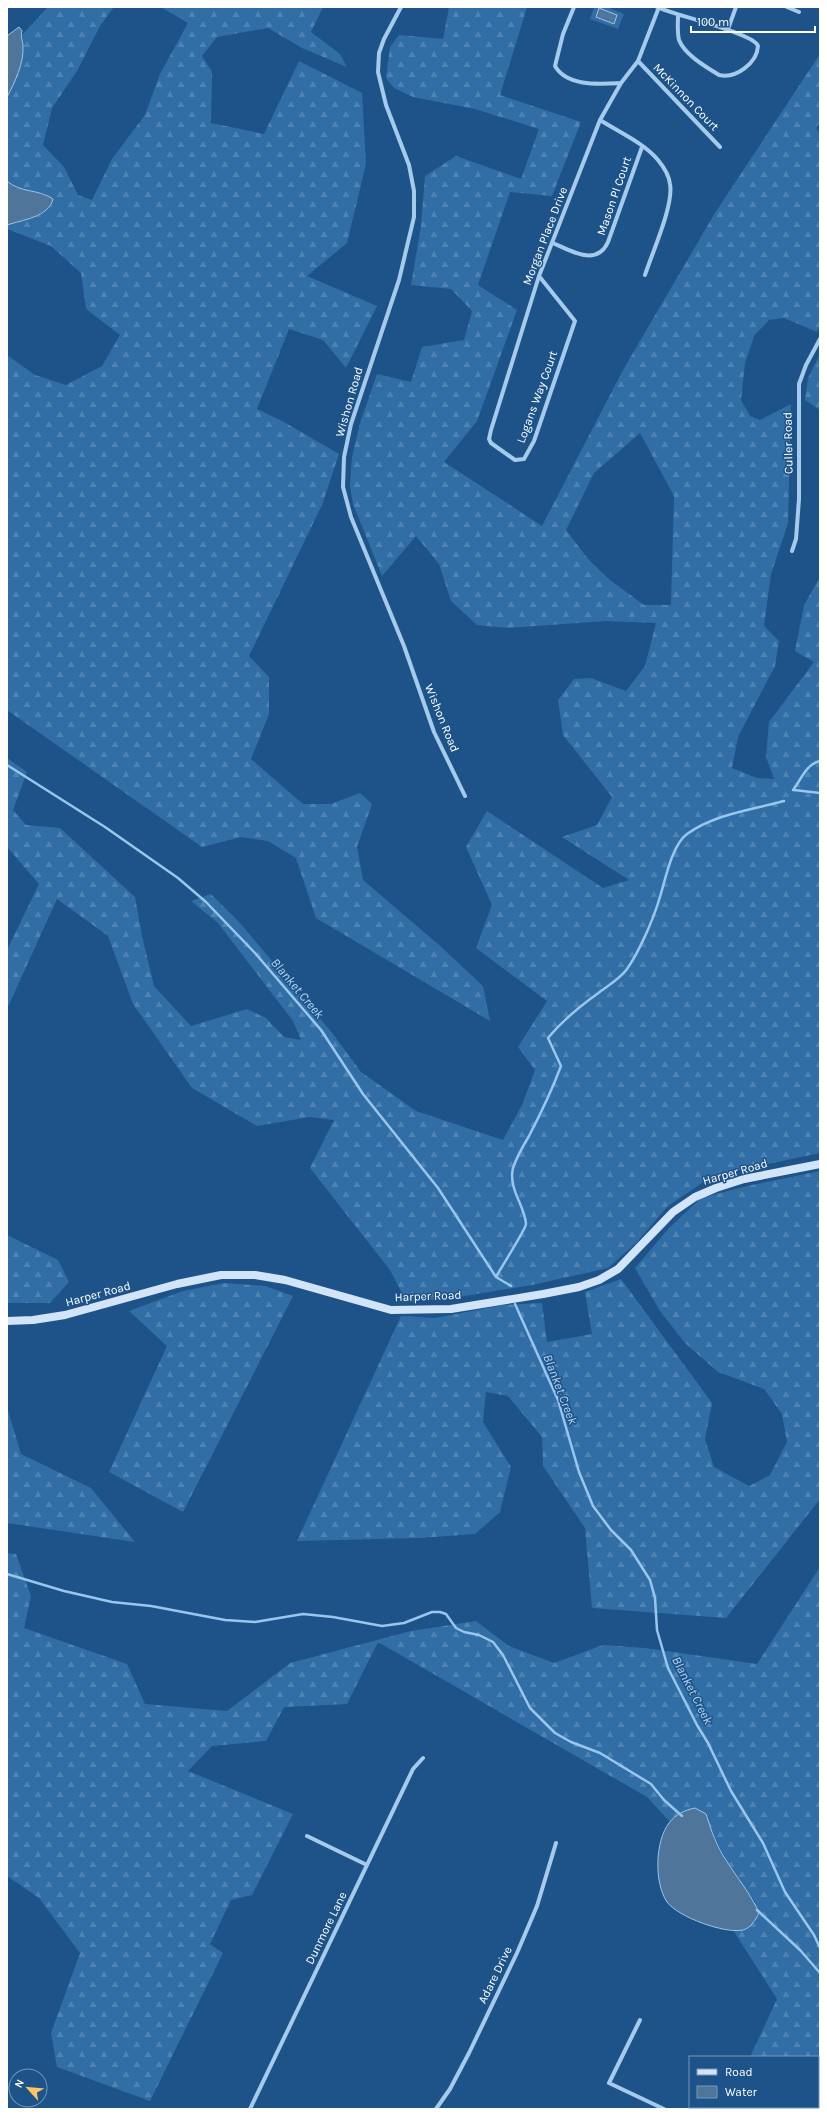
<svg xmlns="http://www.w3.org/2000/svg" width="827" height="2116" font-family="Karla,sans-serif">
<style>
.forest{fill:url(#forest-firs);fill-rule:evenodd}
.pitch{fill:#306ea5}
.water{fill:#4f759b;stroke:#99c6ed}
.lines{fill:none;stroke-linecap:round;stroke-linejoin:round}
.stream{stroke:#99c6ed;stroke-width:2.5}
.street{stroke:#a6caeb;stroke-width:4}
.secondary{stroke:#d2e5f8;stroke-width:8}
.labels{text-anchor:middle;stroke-width:3;stroke-linejoin:round;paint-order:stroke}
.street-label{font-size:12px;fill:#fff;stroke:#1d5388}
.water-label{font-size:13px;font-style:italic;fill:#b2d4f3;stroke:#1d5388}
</style>
<defs>
<pattern id="forest-firs" width="22" height="20" patternUnits="userSpaceOnUse"><rect width="22" height="20" fill="#306ea5"/><path d="M5 1l3.5 6h-7zM16 11l3.5 6h-7z" fill="#4f84b2"/></pattern>
</defs>
<rect width="100%" height="100%" fill="#1d5388"/>
<path class="forest" d="M48 7H114L100 26 77 71 52 108 43 145 64 167 78 195 92 200 112 159 145 115 160 74 188 23 161 7H323L311 32 340 54 347 67 302 48 268 28 217 37 202 56 212 72 211 123 264 134 299 61 362 93 366 164 347 243 307 276 377 306 346 368 323 340 289 329 257 409 284 422 339 454 322 505 249 656 269 677V714L251 759 303 804H331L360 793 372 804 357 847 363 880 439 945 483 986 490 1021 316 918 296 858 268 841 241 837 202 847 7 710V355L35 375 66 385 102 366 120 335 86 309 81 273 51 246 7 229V225L44 213 46 194 20 189 7 181V97C16 81 26 54 21 36Z
M449 7H527L500 95 581 122 552 196 510 192 478 285 517 310 477 421 444 462 542 526 623 370 715 213 820 54V122L816 128 820 134V326L817 332 784 318 769 320 754 336 745 363 741 400 750 416 760 420 791 404 788 523 771 574 764 626 779 641 775 666 738 737 732 768 757 778 774 779 766 757 769 722 814 662 795 651 804 605 820 577V1153L744 1169 708 1179 668 1206 636 1243 608 1268 532 1285 459 1297 402 1303V1293L390 1270 310 1168 334 1120 310 1117 257 1126 192 1088 133 1004 108 936 57 899 7 1009V950L39 884 7 847V758L27 772 13 810 26 825 60 828 135 897 142 936 154 986 191 1026 247 1009 266 1018 284 1037 301 1040 293 1021 218 923 191 901 211 894 241 924 333 1034 361 1072 416 1111 503 1140 522 1105 535 1070 518 1047 547 1001 476 948 492 905 466 847 487 811 603 888 629 880 562 837 597 825 612 797 563 735 558 700 574 679 591 678 626 691 645 666 656 623 606 621 508 628 477 625 451 601 439 564 416 536 382 576 353 504 350 486 352 457 360 423 377 374 411 382 422 347 464 340 472 311 451 289 411 285 421 226 425 176 456 156 521 179 539 129 475 109 413 97 394 88 386 78 390 47 399 35 443 39ZM640 433 674 496 671 605H644L610 580 589 560 566 530 594 473Z
M820 354V410L805 400 808 378Z
M820 1171V1499L726 1618 592 1608 585 1528 543 1466 542 1437 508 1396 486 1392 483 1422 511 1467 500 1512 475 1534 420 1538 297 1541 401 1316 435 1318 503 1305 542 1303 547 1342 592 1334 585 1292 621 1279 712 1403 705 1439 714 1467 749 1486 770 1475 787 1442 782 1414 764 1389 718 1372 685 1343 660 1311 635 1268 669 1228 701 1198 747 1186Z
M7 1235 58 1260 69 1282 50 1303H7Z
M224 1283 265 1286 293 1296 183 1512 109 1472 167 1346 129 1311 183 1291Z
M7 1407 21 1454 91 1488 135 1542 7 1523Z
M7 1553 16 1554 31 1596 24 1628 127 1664 145 1704 227 1711 290 1663 411 1631 476 1621 509 1646 554 1663 603 1645 645 1648 757 1664 820 1567V2099L818 2098V2057H750L777 1999 733 1930H743L755 1902C735 1874 716 1848 706 1814L695 1808 680 1813 670 1822 647 1797 378 1642 347 1704 284 1707 266 1741 212 1746 188 1771 293 1814 252 1895 231 1900 210 1944 223 1953 150 2101 57 2067 51 2033 80 1953 39 1898 7 1876Z"/>
<path class="pitch" d="M594 7H607L624 14 618 29 590 19Z"/>
<path class="water" d="M599 8 617 15 614 24 596 17Z
M19 27 22 31C20 37 23 41 23 46 24 63 15 82 7 97V36Z
M7 181C20 193 39 189 53 199 49 217 22 220 7 225Z
M695 1808 706 1814C711 1830 717 1847 726 1860 737 1878 751 1894 759 1913 756 1919 751 1928 743 1930 725 1934 678 1917 667 1902 654 1883 655 1841 669 1823 676 1814 685 1810 695 1808Z"/>
<g class="lines">
<path class="stream" d="M7 765 105 827 178 878 206 902 255 953 321 1030 363 1094 438 1188 496 1277 511 1286
M793 790C801 780 806 764 820 761
M794 790 820 793
M496 1277C500 1269 526 1229 526 1224 525 1206 508 1189 513 1168 517 1156 523 1146 529 1136 541 1113 552 1090 561 1066L548 1038C562 1021 579 1007 597 994 607 986 620 979 627 969 639 952 653 920 659 900 665 882 671 846 687 834 715 814 751 810 784 801
M515 1304 558 1400 579 1472 593 1506 611 1530 631 1550 650 1580 655 1598 657 1630 668 1668 697 1725 708 1743 731 1791 763 1843 785 1892 814 1935 820 1948
M7 1574 64 1591 112 1602 151 1606 225 1620 255 1622 303 1614 333 1617 382 1626 404 1623 432 1612H440L446 1614 456 1628 464 1632 479 1635 493 1642 503 1655 530 1708 555 1733 571 1742 600 1753 651 1784 664 1800 682 1816
M757 1910 800 1950 820 1973"/>
<path class="street" d="M401 7 384 39 379 53 378 72 386 105 409 165 414 191V217L399 280 351 424 344 457 343 487 351 517 404 646 434 732 465 796
M574 7 563 34 555 66C567 87 600 84 621 83L638 61 659 7
M657 7C673 15 754 33 758 46 757 63 736 79 719 75 706 67 685 55 679 40 677 32 678 23 678 15
M787 7 799 12
M728 29 736 7
M638 61 720 147
M600 120C619 132 644 143 658 160 663 166 669 176 670 184 674 205 652 253 645 275
M553 243C571 251 597 267 608 242L642 147
M539 276 575 321 534 441 524 459 515 460 491 443 489 439 491 430 539 276 600 120 621 83
M792 551 796 539 799 499V384L806 365 820 339
M307 1836 367 1865
M640 2020 609 2083 664 2109
M250 2109 413 1769 423 1758
M436 2109 450 2089 469 2053 517 1953 537 1906 556 1843"/>
<path class="secondary" d="M7 1321 33 1320 65 1315 177 1284 221 1275H255L285 1280 391 1310 451 1309 543 1294 579 1287 599 1280 618 1269 673 1212 695 1197 716 1188 744 1179 820 1164"/>
</g>
<g class="labels">
<g class="street-label">
<text transform="translate(686 97) rotate(46)" y="4">McKinnon Court</text>
<text transform="translate(614 196) rotate(-71)" y="4">Mason Pl Court</text>
<text transform="translate(545 236) rotate(-69)" y="4">Morgan Place Drive</text>
<text transform="translate(537 397) rotate(-70)" y="4">Logans Way Court</text>
<text transform="translate(349 402) rotate(-74)" y="4">Wishon Road</text>
<text transform="translate(788 443) rotate(-91)" y="4">Culler Road</text>
<text transform="translate(442 718) rotate(68)" y="4">Wishon Road</text>
<text transform="translate(735 1172) rotate(-16)" y="4">Harper Road</text>
<text transform="translate(98 1294) rotate(-15)" y="4">Harper Road</text>
<text transform="translate(428 1296) rotate(-2)" y="4">Harper Road</text>
<text transform="translate(326 1928) rotate(-64)" y="4">Dunmore Lane</text>
<text transform="translate(495 1975) rotate(-64)" y="4">Adare Drive</text>
</g>
<g class="water-label">
<text transform="translate(298 988) rotate(50)" y="5">Blanket Creek</text>
<text transform="translate(561 1389) rotate(69)" y="5">Blanket Creek</text>
<text transform="translate(693 1690) rotate(63)" y="5">Blanket Creek</text>
</g>
</g>
<rect width="827" height="2116" fill="none" stroke="#ffffff" stroke-width="16"/>
<rect x="689" y="2056" width="130" height="52" fill="#1d5388" stroke="#7798b8"/>
<rect x="697" y="2069" width="20" height="6" fill="#d2e5f8" stroke="#7798b8"/>
<text x="725" y="2076" font-size="12" fill="#ffffff">Road</text>
<rect x="697" y="2086" width="20" height="12" fill="#4f759b" stroke="#7798b8"/>
<text x="725" y="2096" font-size="12" fill="#ffffff">Water</text>
<g transform="translate(28 2088) rotate(297)"><circle r="19" fill="#1d5388" stroke="#7798b8"/>
<path d="M0-3L7 15L0 10L-7 15Z" fill="#fbc564"/>
<text y="-6" font-size="11" font-weight="bold" text-anchor="middle" fill="#ffffff">N</text>
</g>
<path d="M691 26v6h124v-6" fill="none" stroke="#ffffff" stroke-width="2"/>
<text x="697" y="26" font-size="12" fill="#ffffff" stroke="#1d5388" stroke-width="3" paint-order="stroke">100 m</text>
</svg>
